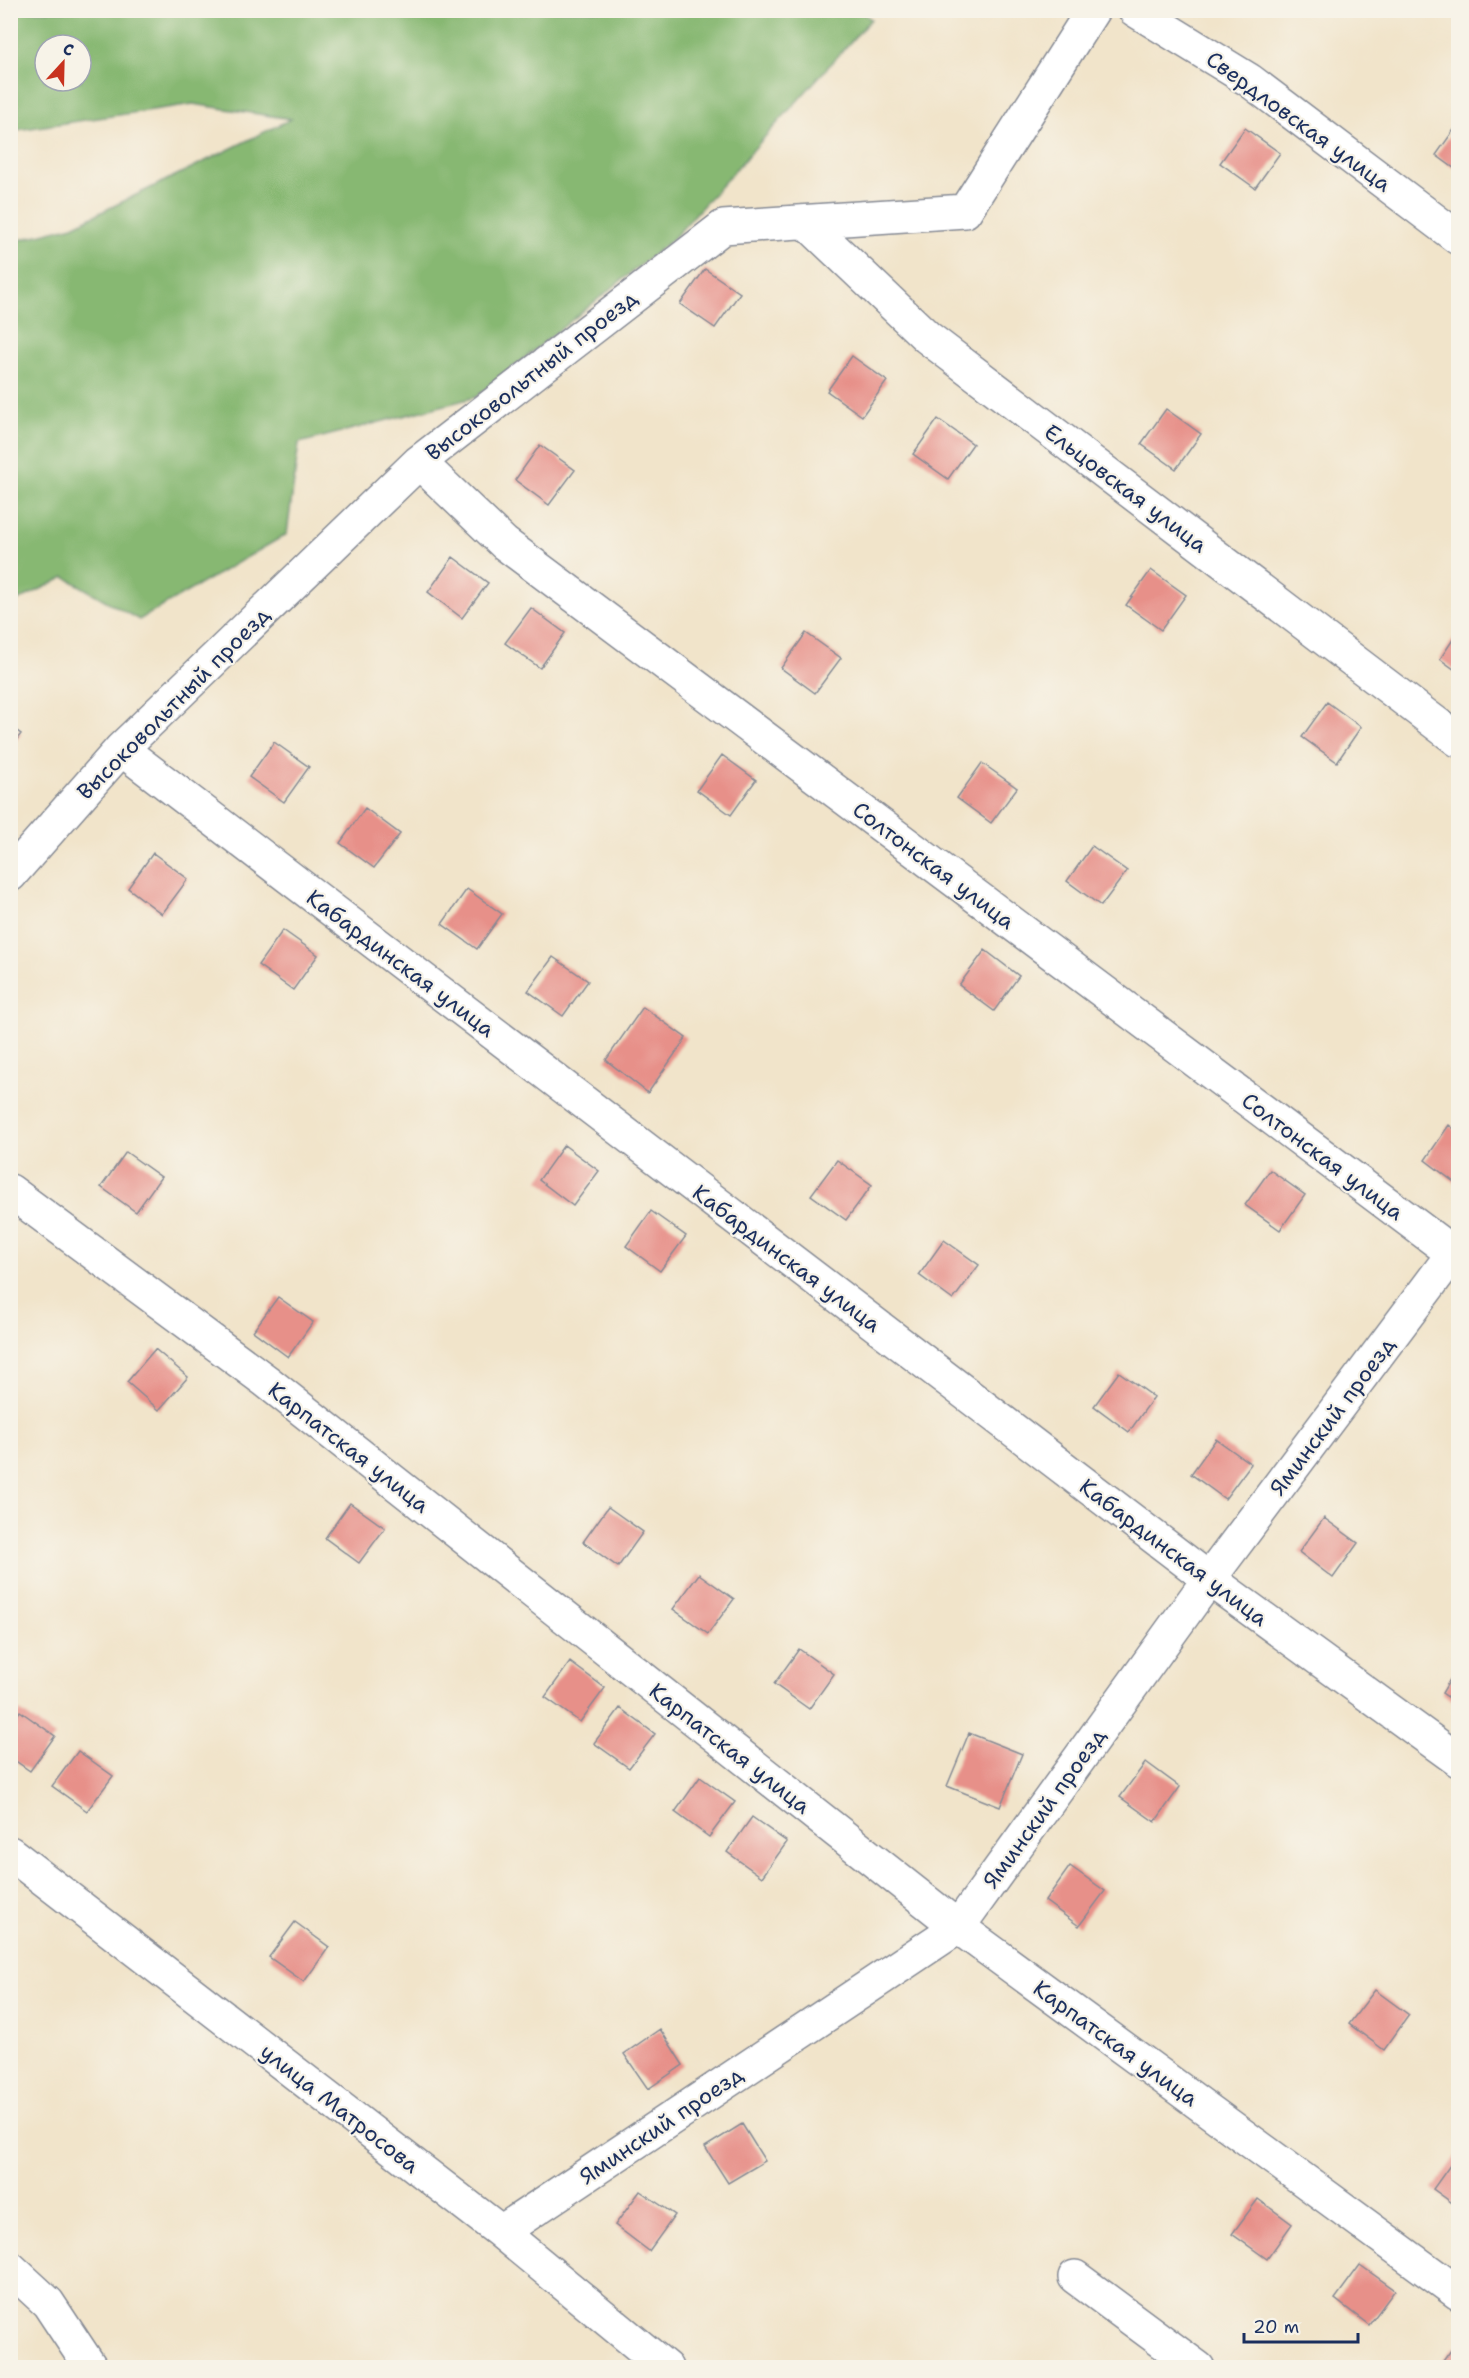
<svg xmlns="http://www.w3.org/2000/svg" width="1469" height="2378" font-family="'Shantell Sans',sans-serif">
<style>
.forest{fill:#87b872;stroke:#517468;stroke-width:1.5;fill-rule:evenodd}
.building{fill:#e79089}
.lines{fill:none;stroke-linecap:round;stroke-linejoin:round}
.minor-casing{stroke:#868a94;stroke-width:36}
.major-casing{stroke:#868a94;stroke-width:36}
.minor{stroke:#fff;stroke-width:33}
.major{stroke:#fff;stroke-width:33}
.labels{text-anchor:middle;stroke-width:4.5;stroke-linejoin:round;paint-order:stroke}
.street-label{font-size:22px;fill:#1b2f5e;stroke:#f7f3e8}
</style>
<rect width="100%" height="100%" fill="#f7f3e8"/>
<filter id="ink" filterUnits="userSpaceOnUse"><feTurbulence type="fractalNoise" baseFrequency=".0167" numOctaves="2"/><feDisplacementMap in="SourceGraphic" scale="12" xChannelSelector="R" yChannelSelector="G"/><feConvolveMatrix kernelMatrix="1 2 1 2 8 2 1 2 1" color-interpolation-filters="sRGB"/></filter>
<filter id="wash" filterUnits="userSpaceOnUse"><feTurbulence type="fractalNoise" baseFrequency=".008" numOctaves="4" result="noise"/><feDisplacementMap in="SourceGraphic" scale="24" xChannelSelector="R" yChannelSelector="G"/><feGaussianBlur stdDeviation="1.35" result="paint"/><feColorMatrix in="noise" values="0 0 0 0 0 0 0 0 0 0 0 0 0 0 0 0 0 1.4 0 .05"/><feComposite in="paint" operator="in"/></filter>
<g filter="url(#wash)">
<rect width="100%" height="100%" fill="#f1e4ca"/>
<path class="forest" d="M859 10 871 19 673 239 476 397 299 443 287 534 139 620 65 577 11 604V242L73 226 291 119 193 104 11 131V11ZM45 45H81V81H45Z"/>
<g id="blocks">
<path class="building" d="M1458 124V171L1436 155Z
M1245 128 1280 153 1255 188 1220 163Z
M705 269 740 293 715 328 680 304Z
M852 356 887 381 862 416 827 391Z
M1166 409 1201 434 1176 469 1141 444Z
M938 419 973 444 948 479 913 454Z
M540 445 575 470 549 505 515 480Z
M453 557 488 583 462 618 428 592Z
M1151 570 1186 595 1161 630 1126 605Z
M531 608 565 633 540 668 505 643Z
M1458 632V672L1440 659Z
M806 633 841 658 815 693 781 668Z
M1327 702 1361 727 1337 762 1302 737Z
M10 726 21 734 10 748Z
M274 742 309 767 284 802 249 777Z
M722 755 756 780 731 815 697 790Z
M982 763 1017 788 991 823 957 798Z
M365 808 400 834 374 868 340 843Z
M1092 846 1127 871 1101 906 1067 881Z
M153 853 188 879 162 914 128 888Z
M467 889 502 914 477 949 442 924Z
M283 930 318 955 293 990 258 965Z
M985 950 1019 976 994 1011 959 985Z
M553 957 588 981 563 1016 528 991Z
M643 1007 686 1038 648 1093 606 1060Z
M1449 1125 1458 1132V1185L1425 1160Z
M564 1145 599 1171 573 1206 539 1180Z
M126 1152 161 1177 136 1212 101 1187Z
M837 1160 872 1185 846 1220 811 1195Z
M1270 1170 1305 1195 1280 1230 1245 1205Z
M651 1211 686 1236 660 1271 626 1246Z
M944 1240 979 1265 953 1300 919 1275Z
M278 1297 313 1322 288 1357 253 1331Z
M155 1349 188 1377 159 1410 127 1382Z
M1119 1372 1154 1397 1129 1432 1094 1406Z
M1216 1439 1251 1464 1225 1499 1191 1474Z
M350 1503 385 1528 359 1563 325 1538Z
M608 1507 643 1532 618 1567 583 1542Z
M1324 1518 1358 1543 1333 1578 1299 1552Z
M699 1574 734 1599 708 1634 673 1609Z
M799 1649 834 1674 809 1709 774 1684Z
M570 1662 605 1688 580 1722 545 1697Z
M1458 1666V1704L1442 1693Z
M620 1708 655 1734 629 1768 594 1743Z
M20 1711 55 1736 30 1771 10 1757V1725Z
M969 1733 1022 1754 1000 1807 947 1786Z
M78 1751 113 1776 87 1811 52 1786Z
M1146 1762 1180 1787 1155 1822 1120 1797Z
M700 1777 735 1802 709 1837 675 1812Z
M752 1817 787 1842 762 1877 727 1852Z
M1070 1866 1105 1891 1079 1926 1045 1901Z
M295 1922 329 1947 304 1982 269 1957Z
M1375 1990 1409 2015 1384 2050 1349 2024Z
M660 2029 683 2065 648 2089 624 2054Z
M742 2124 765 2161 728 2183 705 2147Z
M1458 2154V2207L1433 2189Z
M640 2191 675 2215 649 2251 615 2225Z
M1258 2199 1292 2224 1267 2259 1232 2234Z
M1360 2265 1395 2290 1369 2325 1335 2299Z
M1454 2346 1458 2349V2368H1438Z"/>
</g>
</g>
<g filter="url(#ink)">
<use href="#blocks" fill-opacity="0" stroke="#868a94" stroke-width="1.5"/>
<g class="lines">
<defs>
<path id="minor" d="M1135 10 1249 80 1458 238
M806 222 927 337 1458 740
M419 462 504 543 1458 1257
M121 749 1209 1579 1458 1760
M10 875 121 749 419 462 723 227 965 211 1093 10
M10 1191 266 1381 958 1927 1458 2293
M10 1853 501 2232 666 2368
M501 2232 958 1927 1209 1579 1458 1247
M1075 2277 1198 2368"/>
<path id="major" d="M10 2268 48 2303 91 2368"/>
</defs>
<use href="#minor" class="minor-casing"/>
<use href="#major" class="major-casing"/>
<use href="#minor" class="minor"/>
<use href="#major" class="major"/>
</g>
</g>
<g class="labels">
<g class="street-label">
<text transform="translate(1299 121) rotate(36)" y="8">Свердловская улица</text>
<text transform="translate(531 375) rotate(-38)" y="8">Высоковольтный проезд</text>
<text transform="translate(1126 488) rotate(37)" y="8">Ельцовская улица</text>
<text transform="translate(173 703) rotate(-45)" y="8">Высоковольтный проезд</text>
<text transform="translate(934 865) rotate(37)" y="8">Солтонская улица</text>
<text transform="translate(401 963) rotate(37)" y="8">Кабардинская улица</text>
<text transform="translate(1323 1156) rotate(37)" y="8">Солтонская улица</text>
<text transform="translate(787 1258) rotate(37)" y="8">Кабардинская улица</text>
<text transform="translate(1332 1416) rotate(-53)" y="8">Яминский проезд</text>
<text transform="translate(349 1447) rotate(38)" y="8">Карпатская улица</text>
<text transform="translate(1174 1552) rotate(37)" y="8">Кабардинская улица</text>
<text transform="translate(730 1748) rotate(38)" y="8">Карпатская улица</text>
<text transform="translate(1044 1808) rotate(-54)" y="8">Яминский проезд</text>
<text transform="translate(1116 2043) rotate(36)" y="8">Карпатская улица</text>
<text transform="translate(340 2108) rotate(38)" y="8">улица Матросова</text>
<text transform="translate(661 2125) rotate(-34)" y="8">Яминский проезд</text>
</g>
</g>
<rect width="1469" height="2378" fill="none" stroke="#f7f3e8" stroke-width="36"/>
<g transform="translate(63 63) rotate(22)"><circle r="28" fill="#f7f3e8" stroke="#9fa5b1" stroke-width="1.5"/>
<path d="M0-4.5L10 22L0 15L-10 22Z" fill="#c8321e"/>
<text y="-9" font-size="16" font-weight="bold" text-anchor="middle" fill="#1b2f5e">С</text>
</g>
<path d="M1244 2333v9h114v-9" fill="none" stroke="#1b2f5e" stroke-width="3"/>
<text x="1253" y="2333" font-size="18" fill="#1b2f5e" stroke="#f7f3e8" stroke-width="4.5" paint-order="stroke">20 m</text>
</svg>
